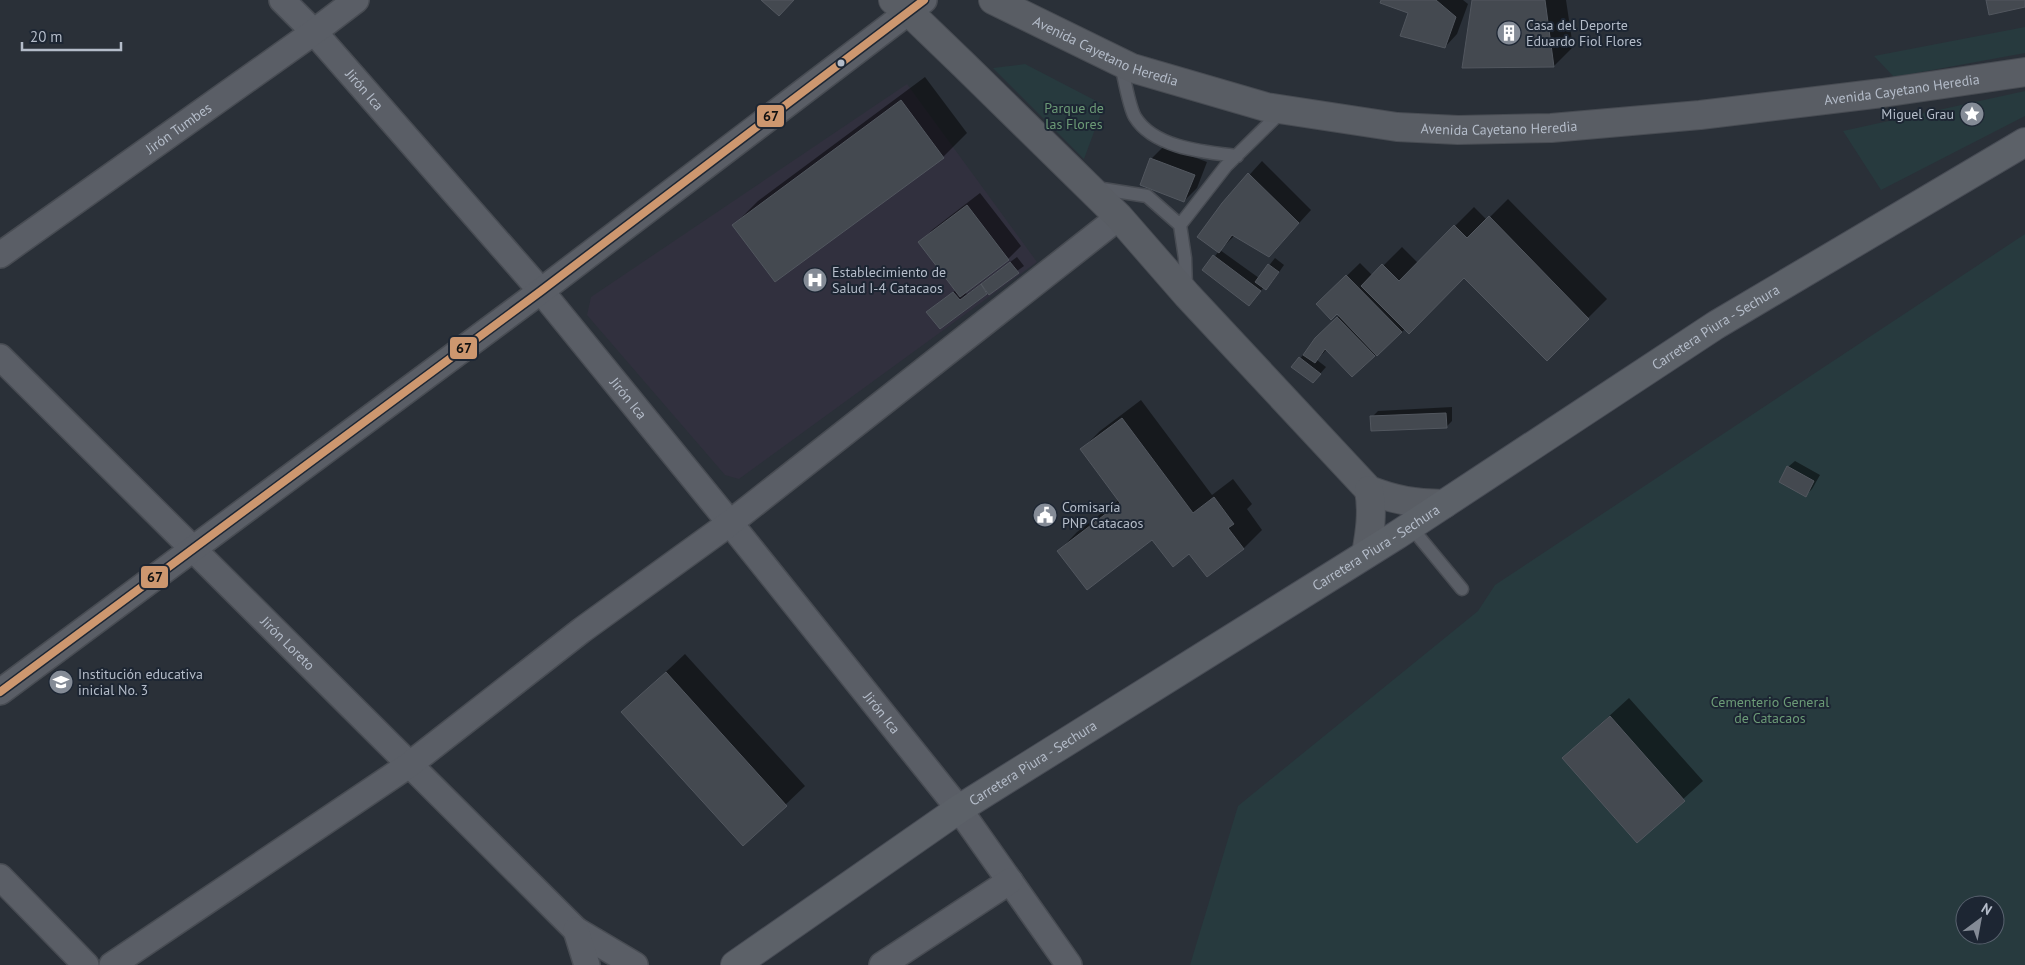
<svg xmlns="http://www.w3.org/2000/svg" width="2025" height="965" font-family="'PT Sans',sans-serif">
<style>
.medical{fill:#31303e}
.green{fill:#273a3e;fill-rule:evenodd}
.shadow{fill:#0007}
.building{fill:#444950;stroke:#52575f}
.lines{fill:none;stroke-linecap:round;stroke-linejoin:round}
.lane-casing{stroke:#484c53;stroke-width:15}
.street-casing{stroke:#484c53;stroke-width:28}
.secondary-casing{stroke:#484c53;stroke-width:30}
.primary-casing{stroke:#484c55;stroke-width:30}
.lane{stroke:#5a5e66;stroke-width:12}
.street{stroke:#5a5e66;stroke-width:25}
.secondary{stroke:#595d64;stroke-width:28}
.primary{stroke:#5c6168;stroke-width:28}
.bus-1-casing{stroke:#1d2633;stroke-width:11}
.bus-1{stroke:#cd976f;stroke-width:8}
.bus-dot{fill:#b4bcc9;stroke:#1d2633;stroke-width:2}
.labels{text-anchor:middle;stroke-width:4;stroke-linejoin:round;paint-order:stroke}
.poi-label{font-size:14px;fill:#b4bcc9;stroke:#1d2633;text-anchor:start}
.street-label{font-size:14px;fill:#b4bcc9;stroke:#1d2633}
.park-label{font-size:14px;fill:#6b9a76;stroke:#1d2633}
.line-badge{stroke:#1d2633;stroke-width:2}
.pale-badge-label{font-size:14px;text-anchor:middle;font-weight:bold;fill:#111}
</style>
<rect width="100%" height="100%" fill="#2a3038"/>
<path class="medical" d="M907 84 1037 262 739 479 725 475 587 315 591 297Z"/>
<path class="green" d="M2025 27V53L1894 77 1874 56Z
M1025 64 1104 105 1084 159 993 68Z
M2025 91V116L1881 190 1843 131Z
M2025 234V965H1190L1238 806 1478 611 1495 585ZM1965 905H1995V935H1965Z"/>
<path class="shadow" d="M1382 0H1463L1468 4 1457 34 1445 47 1409 12Z
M1474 0H1566L1573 47 1554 66 1464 67Z
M925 77 967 133 943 157 775 281 734 225 758 201Z
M1164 146 1207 162 1197 188 1184 201 1151 159Z
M1262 161 1311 210 1269 256 1235 235 1220 250 1259 278 1275 258 1284 265 1272 282 1264 287 1249 304 1204 270 1219 251 1223 204Z
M980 193 1021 246 1008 259 964 292 967 294 1017 257 1024 266 986 293 927 312 956 290 920 243 932 230Z
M1508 199 1607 299 1547 359 1465 276 1352 376 1327 349 1317 360 1326 367 1319 375 1293 366 1340 315 1318 304 1360 263 1373 276 1402 247 1418 263 1474 207 1487 220Z
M1141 400 1212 495 1233 479 1252 504 1247 509 1262 530 1243 549 1189 552 1153 538 1059 551 1077 532 1119 500 1081 450 1100 431Z
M1452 407V421L1446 427 1372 417 1378 411Z
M1795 461 1820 475 1812 489 1806 495 1788 467Z
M685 654 805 786 743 845 623 712Z
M1629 698 1703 781 1637 841 1563 758Z"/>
<path class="building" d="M761 0H794L779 16Z
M1381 0H1436L1456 17 1445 48 1400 36 1408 13 1380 3Z
M1472 0H1545L1554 67 1462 68Z
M1986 0H2025V7L1989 15Z
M901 100 944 158 775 282 732 225Z
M1150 158 1195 175 1184 202 1140 185Z
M1248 173 1299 223 1269 257 1232 235 1219 253 1197 237 1222 203Z
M967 205 1009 260 960 297 918 242Z
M1489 216 1589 319 1547 361 1464 278 1409 334 1361 286 1382 264 1399 281 1454 225 1467 238Z
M1213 255 1261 291 1249 306 1202 270Z
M1010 262 1019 273 989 295 981 284Z
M1268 264 1279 272 1266 290 1255 282Z
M1346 275 1402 332 1377 356 1337 314 1331 320 1316 304Z
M981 284 987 294 940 329 926 312 953 292 960 300Z
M1337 317 1375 356 1352 377 1325 349 1315 363 1303 355 1315 338Z
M1299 357 1321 374 1313 383 1291 367Z
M1446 413 1447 428 1371 431 1370 416Z
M1122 418 1193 513 1214 497 1234 524 1228 528 1244 549 1207 577 1189 554 1173 567 1152 540 1087 590 1057 551 1120 503 1080 449Z
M1787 466 1814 481 1806 497 1779 482Z
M666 672 787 806 743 846 621 712Z
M1610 716 1685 801 1637 843 1562 758Z"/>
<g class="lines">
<defs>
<path id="lane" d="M1121 64C1124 77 1129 107 1135 117 1154 148 1204 152 1237 156
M1096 188 1147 196 1180 225 1185 258 1186 289
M1180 225 1226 166 1283 110
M1410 526 1462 589"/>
<g id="street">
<path id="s1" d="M282 0 314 32 541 291 730 523 959 809 1069 965"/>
<path id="s2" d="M0 255 314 32 356 0"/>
<path id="s3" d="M0 357 576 930 635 965"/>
<path d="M0 692 541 291 924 0"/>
<path d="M0 877 86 965"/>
<path d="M576 930 587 965"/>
<path d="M112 965 409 765 582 630 730 523 1119 217"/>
<path d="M882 965 1010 881"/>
</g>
<g id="secondary">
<path d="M893 0 909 12 964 65 1119 217 1187 295 1369 490C1397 501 1414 503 1444 504"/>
<path id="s4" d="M993 0 1132 68 1266 107 1397 127 1458 130 1551 128 1700 115 1882 93 2025 72"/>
<path d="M1366 554C1370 532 1373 512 1369 490"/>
</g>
<g id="primary">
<path id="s5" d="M735 965 959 809 1397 535 1716 325 2025 142"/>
</g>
</defs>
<use href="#lane" class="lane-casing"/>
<use href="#street" class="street-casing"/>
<use href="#secondary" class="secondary-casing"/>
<use href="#primary" class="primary-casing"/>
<use href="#lane" class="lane"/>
<use href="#street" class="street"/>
<use href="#secondary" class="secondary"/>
<use href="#primary" class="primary"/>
<defs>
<path id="bus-1" d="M0 692 541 291 924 0"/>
</defs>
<use href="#bus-1" class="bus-1-casing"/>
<use href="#bus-1" class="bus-1"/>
</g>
<defs>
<symbol id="building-disc" viewBox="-11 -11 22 22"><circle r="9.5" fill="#848b96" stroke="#1d2633"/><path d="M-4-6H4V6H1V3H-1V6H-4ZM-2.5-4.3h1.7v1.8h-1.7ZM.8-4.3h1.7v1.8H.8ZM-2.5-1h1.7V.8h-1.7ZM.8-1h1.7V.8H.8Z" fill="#fff"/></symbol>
<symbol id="sight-disc" viewBox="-11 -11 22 22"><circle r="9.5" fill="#848b96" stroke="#1d2633"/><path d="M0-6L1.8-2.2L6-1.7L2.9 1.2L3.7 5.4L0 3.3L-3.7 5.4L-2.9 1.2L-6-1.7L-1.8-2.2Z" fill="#fff"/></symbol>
<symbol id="hospital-disc" viewBox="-11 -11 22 22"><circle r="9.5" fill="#848b96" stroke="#1d2633"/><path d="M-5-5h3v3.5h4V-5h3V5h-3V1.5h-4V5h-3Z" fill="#fff"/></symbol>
<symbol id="civic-disc" viewBox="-11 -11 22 22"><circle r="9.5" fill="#848b96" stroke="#1d2633"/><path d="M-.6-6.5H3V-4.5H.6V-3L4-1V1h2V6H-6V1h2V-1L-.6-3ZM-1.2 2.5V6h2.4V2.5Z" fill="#fff"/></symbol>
<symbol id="school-disc" viewBox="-11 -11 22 22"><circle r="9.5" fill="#848b96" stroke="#1d2633"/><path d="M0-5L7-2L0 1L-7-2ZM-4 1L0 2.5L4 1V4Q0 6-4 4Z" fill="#fff"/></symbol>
</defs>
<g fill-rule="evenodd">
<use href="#building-disc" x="1495" y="19" width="28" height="28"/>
<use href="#sight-disc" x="1958" y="100" width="28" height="28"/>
<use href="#hospital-disc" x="801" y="266" width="28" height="28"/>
<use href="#civic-disc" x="1031" y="501" width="28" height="28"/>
<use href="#school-disc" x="47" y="668" width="28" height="28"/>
</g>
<circle class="bus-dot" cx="841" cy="63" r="4.5"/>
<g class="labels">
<g class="poi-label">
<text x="1526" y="30">Casa del Deporte<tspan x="1526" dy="16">Eduardo Fiol Flores</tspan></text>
<text x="1954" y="119" text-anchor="end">Miguel Grau</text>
<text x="832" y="277">Establecimiento de<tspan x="832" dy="16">Salud I-4 Catacaos</tspan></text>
<text x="1062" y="512">Comisaría<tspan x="1062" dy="16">PNP Catacaos</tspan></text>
<text x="78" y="679">Institución educativa<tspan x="78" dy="16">inicial No. 3</tspan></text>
</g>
<g class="street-label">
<text dy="5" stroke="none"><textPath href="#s4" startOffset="124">Avenida Cayetano Heredia</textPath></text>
<text dy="5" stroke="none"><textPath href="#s4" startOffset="934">Avenida Cayetano Heredia</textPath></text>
<text dy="5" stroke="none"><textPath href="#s1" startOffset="122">Jirón Ica</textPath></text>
<text dy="5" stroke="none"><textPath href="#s4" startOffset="529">Avenida Cayetano Heredia</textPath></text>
<text dy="5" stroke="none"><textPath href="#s2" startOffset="219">Jirón Tumbes</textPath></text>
<text dy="5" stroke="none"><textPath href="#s5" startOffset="1170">Carretera Piura - Sechura</textPath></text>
<text dy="5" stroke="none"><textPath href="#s1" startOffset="528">Jirón Ica</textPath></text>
<text dy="5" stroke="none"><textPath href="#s5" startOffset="765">Carretera Piura - Sechura</textPath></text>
<text dy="5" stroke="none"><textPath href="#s3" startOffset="406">Jirón Loreto</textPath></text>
<text dy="5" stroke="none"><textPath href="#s1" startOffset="932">Jirón Ica</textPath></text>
<text dy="5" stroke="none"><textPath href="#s5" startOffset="360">Carretera Piura - Sechura</textPath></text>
</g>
<g class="park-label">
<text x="1074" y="113">Parque de<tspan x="1074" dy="16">las Flores</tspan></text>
<text x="1770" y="707">Cementerio General<tspan x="1770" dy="16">de Catacaos</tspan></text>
</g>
</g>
<g class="line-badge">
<rect x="756" y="104" width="29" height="24" rx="5" fill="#cd976f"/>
<rect x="449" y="336" width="29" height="24" rx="5" fill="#cd976f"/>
<rect x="140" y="565" width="29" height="24" rx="5" fill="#cd976f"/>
</g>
<g class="pale-badge-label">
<text x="771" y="121">67</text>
<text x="464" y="353">67</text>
<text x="155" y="582">67</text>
</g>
<g transform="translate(1980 920) rotate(32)"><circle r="24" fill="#1d2633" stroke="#59626f"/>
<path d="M0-4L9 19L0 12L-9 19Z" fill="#848b96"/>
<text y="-8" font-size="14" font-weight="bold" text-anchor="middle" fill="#b4bcc9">N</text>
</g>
<path d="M22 42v8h99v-8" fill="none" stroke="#b4bcc9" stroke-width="2.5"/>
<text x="30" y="42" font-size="15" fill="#b4bcc9" stroke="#1d2633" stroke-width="4" paint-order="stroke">20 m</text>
</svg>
